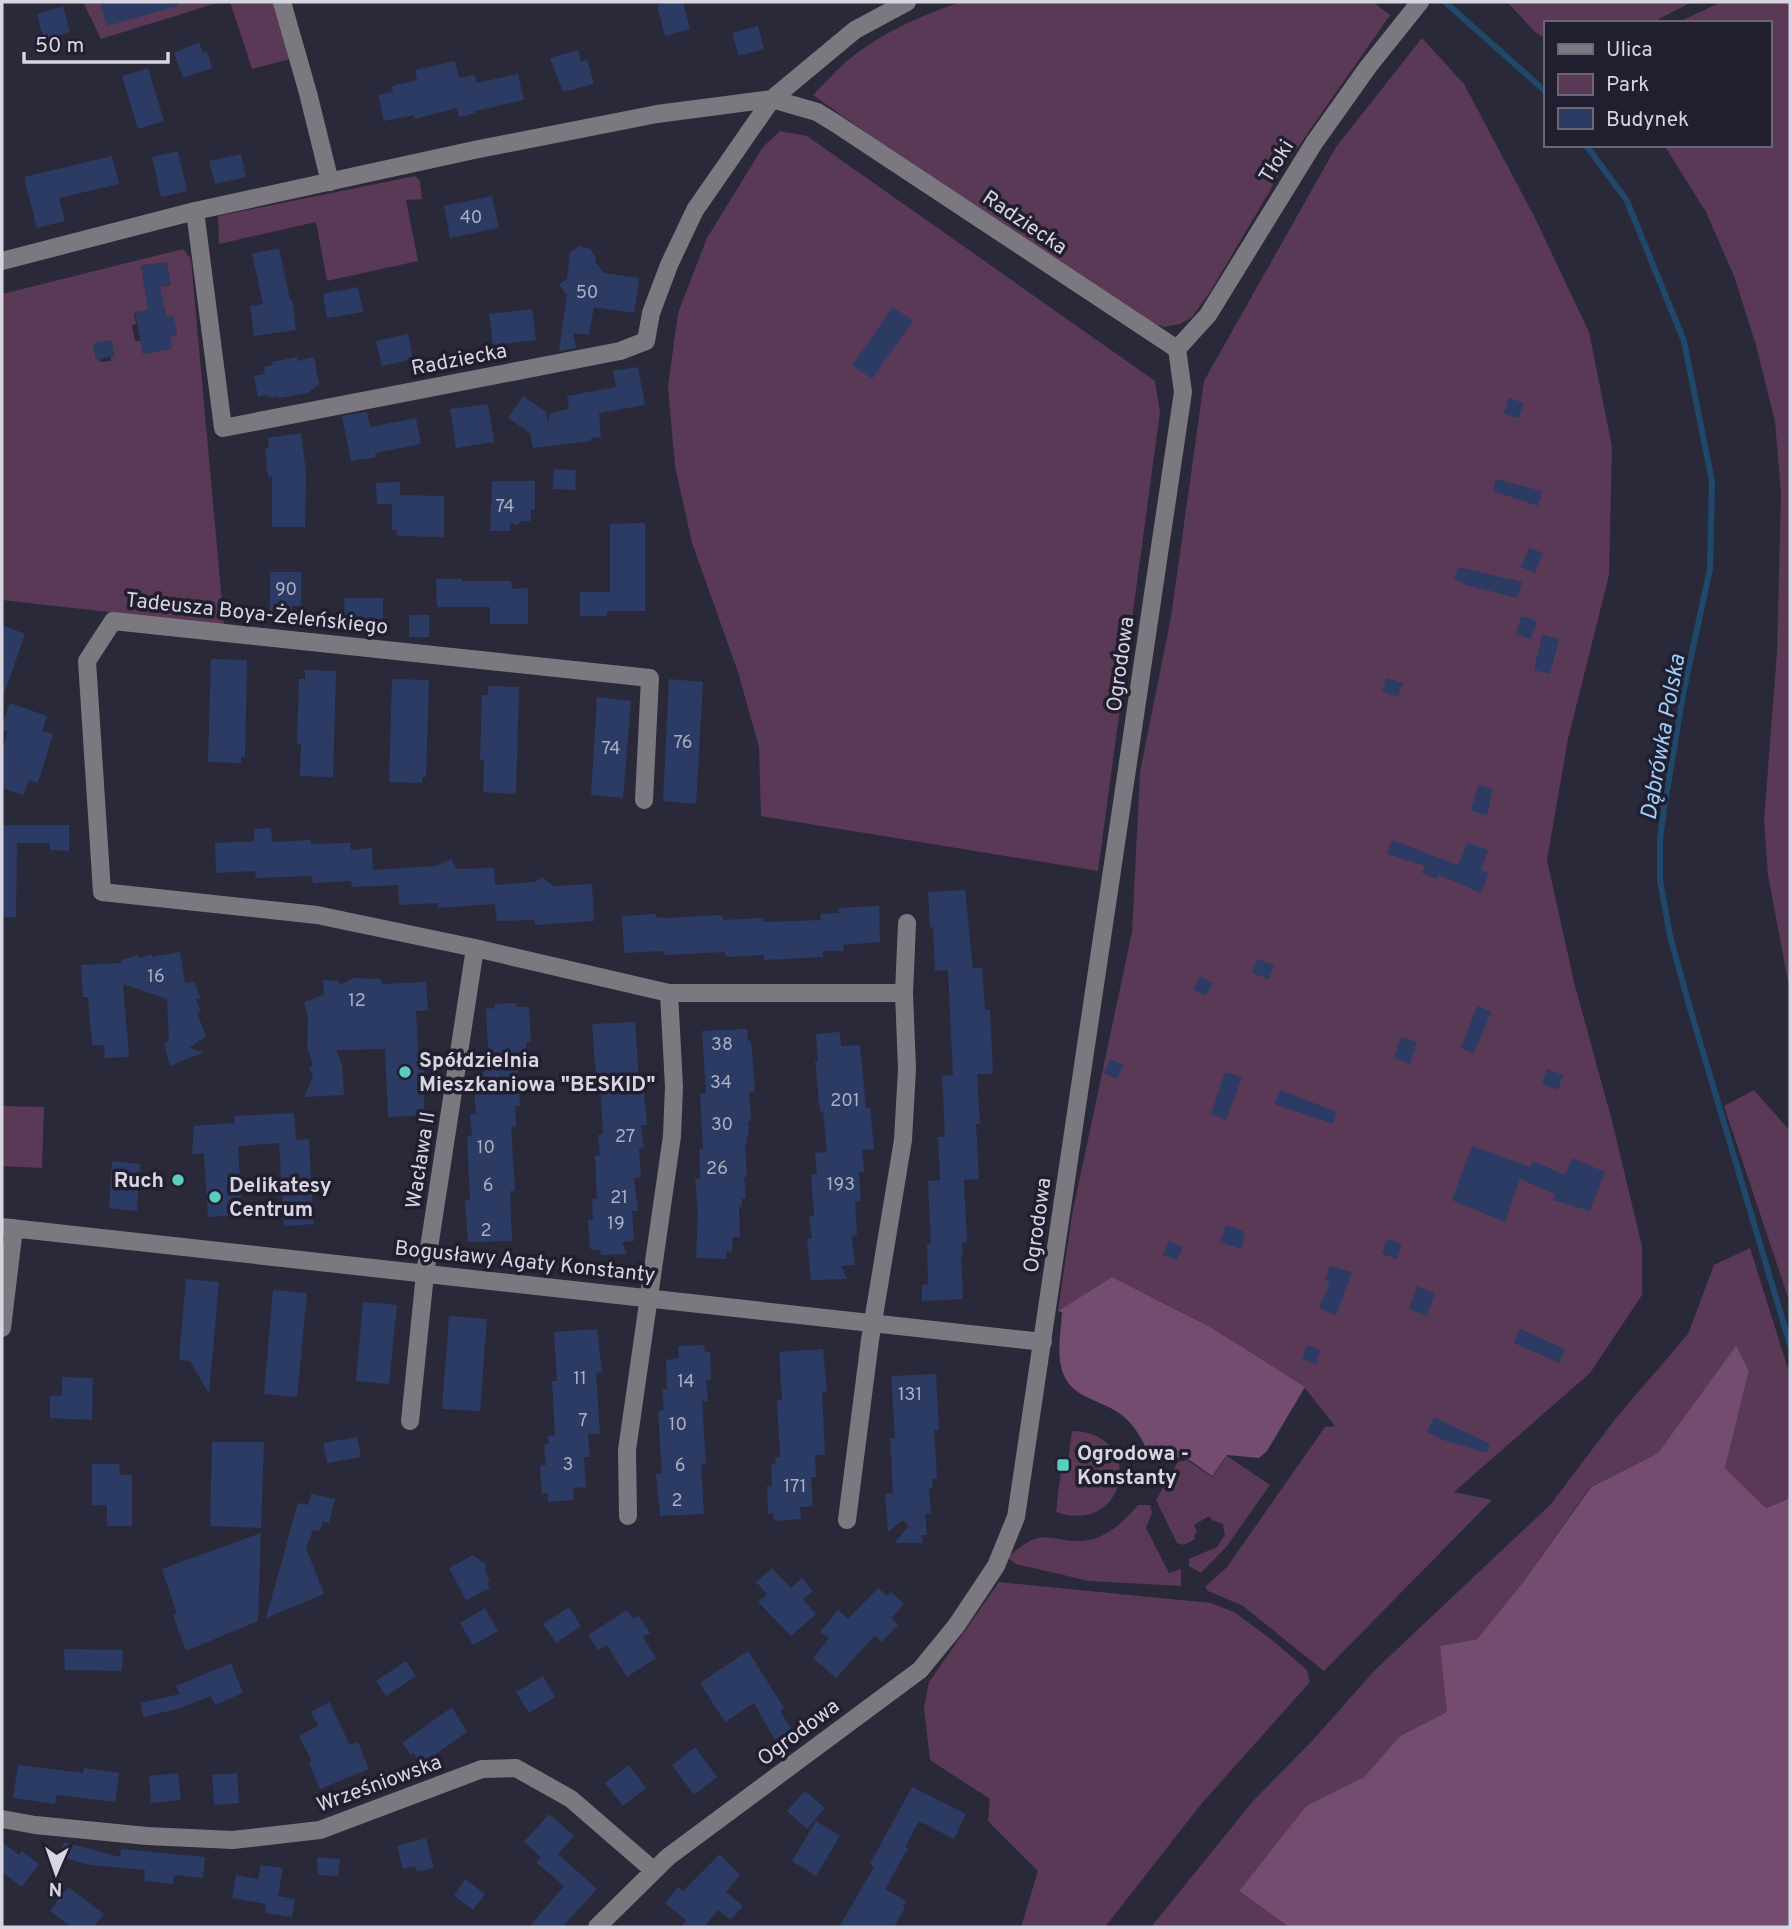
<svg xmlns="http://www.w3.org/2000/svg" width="1792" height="1929" font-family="Overpass,sans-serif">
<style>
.green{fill:#593956;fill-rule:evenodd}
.forest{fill:#734c6f}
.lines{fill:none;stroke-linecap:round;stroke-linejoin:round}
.stream{stroke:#1f486a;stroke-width:6}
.building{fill:#2c3b64}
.minor{stroke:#7c7880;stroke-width:18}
.poi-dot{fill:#5acebe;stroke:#211f2f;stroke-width:2.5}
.labels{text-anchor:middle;stroke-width:7;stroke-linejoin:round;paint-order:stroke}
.number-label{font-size:18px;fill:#acaec1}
.street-label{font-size:21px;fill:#d6d5e0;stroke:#211f2f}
.poi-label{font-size:21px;font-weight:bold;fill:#d6d5e0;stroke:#211f2f;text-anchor:start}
.water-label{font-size:23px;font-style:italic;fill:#9ccffc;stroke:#211f2f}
</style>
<rect width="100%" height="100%" fill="#2a2939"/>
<path class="green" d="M83 2H220L101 39Z
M230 2H276L290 59 252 69Z
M962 2H1373L1390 15 1282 170 1210 292 1192 317 1180 324 1164 327 1149 322 882 144 813 95C824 84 835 71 847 61 881 33 921 15 962 2Z
M1507 2H1692L1651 23H1545V38L1535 32Z
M1721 2H1790V992L1768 875 1764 821 1777 652 1781 493 1775 422 1756 345 1734 276 1706 212 1664 145H1769V23H1677Z
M1422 38 1464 84 1534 216 1589 332 1612 447 1609 575 1568 739 1547 860 1574 982 1612 1121 1642 1246V1295L1590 1373 1454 1492 1492 1500 1324 1671 1243 1606 1208 1591 1205 1587 1227 1567 1325 1427 1335 1426 1304 1387 1212 1328 1112 1277 1058 1311 1072 1215 1132 932 1140 772 1171 617 1204 381 1336 147Z
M780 131 807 136 1155 381 1160 412 1098 871 761 816 759 747 738 672 692 543 675 466 668 387 678 313 707 238 763 147Z
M415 176 420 181 422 199 406 200 418 261 327 281 316 222 219 244 218 216Z
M183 249 191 259 224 625 2 600V294ZM167 262 170 285 145 289 141 266ZM164 307 166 317 173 315 177 335 170 337 172 348 143 354 141 341H135L132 325 136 324 134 313ZM108 341 112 344 114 356 111 357V361L100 362 96 343Z
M1754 1090 1790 1131V1303L1724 1106Z
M2 1106 44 1107 42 1168 2 1166Z
M1750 1248 1790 1375V1498L1766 1508 1725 1468 1749 1371 1736 1347 1658 1453 1590 1487 1524 1581 1477 1639 1440 1646 1448 1712 1400 1736 1364 1777 1306 1806 1239 1891 1289 1927H1151L1253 1801 1312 1741 1374 1671 1551 1504 1616 1418 1688 1334 1714 1265Z
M1072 1431C1147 1432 1128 1537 1056 1512L1061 1470H1067Z
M1227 1456 1270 1485 1227 1546 1201 1573 1189 1566V1559L1217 1547 1225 1535 1223 1524 1212 1520 1209 1516 1194 1525 1197 1532 1194 1535 1195 1539 1184 1545 1177 1543 1156 1500 1178 1462 1187 1460 1212 1477Z
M1138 1505H1150L1152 1512 1146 1528 1169 1573 1181 1569V1586L1089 1581 1016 1564 1007 1557C1016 1551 1025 1542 1035 1539 1048 1535 1060 1540 1073 1541 1102 1543 1121 1525 1138 1505Z
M999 1582 1211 1603 1234 1612 1272 1640 1307 1670 1310 1682 1202 1803 1105 1927H1021L1038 1871 988 1821 990 1799 930 1760 924 1708 929 1682Z"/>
<path class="forest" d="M1112 1277 1212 1328 1305 1387 1267 1451 1259 1458 1227 1455 1212 1476 1188 1459 1148 1452C1142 1439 1135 1426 1123 1416 1100 1397 1065 1400 1060 1361 1058 1346 1061 1328 1062 1312L1058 1311Z
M1736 1346 1749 1371 1725 1468 1766 1508 1790 1498V1927H1289L1239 1891 1306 1806 1364 1777 1400 1736 1447 1712 1440 1646 1477 1639 1524 1581 1591 1487 1658 1453Z"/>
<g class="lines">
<path class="stream" d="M1445 2 1545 91
M1586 145 1627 201 1684 341 1712 481 1710 569 1683 694 1664 809 1660 839V880L1670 936 1689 1005 1790 1345"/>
</g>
<path class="building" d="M100 2H178V6L107 26Z
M669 2H683L690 29 665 36 657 5Z
M63 6 70 32 44 40 37 14Z
M758 26 764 49 739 56 732 33Z
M199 42 203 53 207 51 212 68 183 78 174 53Z
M578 50 581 62 587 60 594 84 563 92 550 58Z
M455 61 459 78 475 75 476 83 518 74 524 100 475 111 476 113 459 117 457 108 415 119 414 115 384 121 378 95 393 92 392 86 417 80 415 70Z
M148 68 164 121 138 129 122 76Z
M178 151 187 191 161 197 152 157Z
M241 154 246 177 215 184 209 161Z
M112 156 119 184 59 198 65 221 37 228 24 177Z
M492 196 499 228 450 238 444 206Z
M579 246 590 249 596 257 595 262 604 273 639 278 634 313 594 307 589 335 573 333 576 348 559 351 567 295 559 285 567 279 570 253Z
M279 248 290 300H292L296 330 254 336 250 306 263 304 252 254Z
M167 262 170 284 160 286 166 317 173 315 177 335 170 337 172 348 143 354 135 312 148 310 141 266Z
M358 287 363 312 327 318 323 294Z
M893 307 913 321 872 379 852 365Z
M532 309 536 340 493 345 489 314Z
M408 334 413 359 382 366 376 341Z
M112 340 114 356 96 360 93 346 95 343Z
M297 357V361L314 357 319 384 308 393 278 398 277 396 269 398 268 395 258 397 254 376 265 374 264 367 273 365 272 362Z
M638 367 645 405 599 413 601 437 591 438V441L533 448 530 433 508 418 523 396 546 412 548 423 550 413 569 409 567 396 616 387 613 371Z
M1508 398 1524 403 1519 418 1504 414Z
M488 404 494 442 456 448 450 409Z
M367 412 370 427 416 418 421 444 375 453 376 457 351 461 342 416Z
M301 433 306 472 305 527H272V476L268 477 265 449 269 448 268 438Z
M554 469 576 470 575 490 553 489Z
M1496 479 1542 491 1538 506 1493 491Z
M492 481H535V510H531V521H520L518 525 510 523V531H490Z
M400 482V495L444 496V537L397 536V530H392V504H377L376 483Z
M645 523V611H607V616H580V592H610V524Z
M1529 548 1543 553 1535 573 1521 567Z
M1458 567 1522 582 1517 598 1463 584V582L1454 579Z
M270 572H301V606H292L293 617 270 616Z
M436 579H462V581H511L512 589 528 588V624H490V607H437Z
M344 598H383V623H345Z
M409 615H429V637H409Z
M1521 616 1537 621 1531 639 1516 634Z
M2 625 25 634 4 694 2 693Z
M1542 635 1559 639 1550 674 1534 670Z
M211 659 247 660 245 757H241V763L208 762Z
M305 670 336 671 333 777 300 776 301 744H297L299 679H305Z
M1386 678 1403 683 1398 697 1382 692Z
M392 679 429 680 426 777H422V783L389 782Z
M669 679 703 682 696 804 663 801Z
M488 686 519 687 516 794 483 792 484 760H480L482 695H488Z
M597 697 631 701 623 798 591 795Z
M10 703 47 716 42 731 53 734 38 783 29 780 23 795 2 788V750L8 732 2 730V725Z
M1478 785 1493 789 1487 815 1471 811Z
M2 825H69V851L50 850V843H17L16 917H2Z
M271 828 272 842 311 840V844L350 843 351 850 372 848 373 870 436 866 451 859 456 869 494 868 495 885 535 882 542 877 553 886 592 884 594 921 535 925V920L497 921 495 904 438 908V903L399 905 398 885 352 887 351 881 313 883 312 876 256 878 255 871 216 873 215 843 254 841V829Z
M1392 840 1458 865 1467 842 1488 850 1481 870 1489 873 1481 893 1439 875 1437 879 1422 873 1425 866 1387 854Z
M965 890 973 968H982L985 1010H990L993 1074H977L980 1124H976L979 1179 964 1180 967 1242 962 1243 963 1255H961L963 1299 922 1301V1285L928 1284 927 1244H931L928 1181 940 1180 938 1137H945L942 1076 953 1075 948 970 935 971 933 927 930 928 928 892Z
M879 906 880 942 843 945 844 951H823V957L764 960V955L726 957 725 952 665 955 664 951 624 953 622 916 656 914V917L663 918 722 915 723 920 764 918 763 922 821 920 820 914 839 913 838 908Z
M180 952 185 983 194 982 201 999H196L201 1012 197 1013 206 1036 189 1048 204 1052 170 1066 164 1043 169 1041 167 999 123 984 129 1057 105 1058 104 1045H92L88 997H83L81 965 122 963V960L138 955 139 958 152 954V957Z
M1257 959 1274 965 1269 979 1252 973Z
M1200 976 1213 983 1206 996 1193 989Z
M353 978 381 979 382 984 426 982 428 1010 416 1011 419 1070 424 1069V1115L388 1117 385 1049 336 1050 342 1065 344 1095 304 1097 313 1077 309 1067 313 1066 307 1046 308 1017 304 1002 324 995 323 980 339 981 340 985Z
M515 1003 516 1007H529L531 1042H526L527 1062 522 1063 523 1070H518L520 1106H515L516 1126 511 1127 515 1191H510L512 1241 468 1242 465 1200H470L467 1137 472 1136 470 1114H476L474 1085H483L478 1073 484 1072 483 1051 488 1050 486 1009 495 1008V1004Z
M1477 1006 1491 1012 1474 1053 1461 1048Z
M635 1022 639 1083H643L647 1125H641L644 1147 639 1148 641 1177 634 1178 638 1211H632L634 1241 622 1242 627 1254 601 1255 600 1250 590 1249 588 1220H593L592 1199H597L595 1156 600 1155 598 1135 603 1134 600 1079H596L592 1024Z
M747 1029 748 1041H751L755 1091 749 1092 751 1121H748L749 1134 747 1135V1142L745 1144 747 1177H744L746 1198 742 1199V1207H739L740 1237H733L732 1252 726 1251 727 1259 696 1258 698 1212 695 1179H700L699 1149H703L700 1094 706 1093 702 1031Z
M840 1032 841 1046 860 1045 866 1108H870L874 1149 862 1150 864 1172H859L861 1201 855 1202 857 1235 852 1236 855 1265 841 1266 847 1279 811 1280 807 1239 812 1238 809 1217 814 1216 811 1174H817L815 1153 827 1152 823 1111H820L815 1061H818L816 1034Z
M1401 1037 1417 1042 1410 1064 1394 1058Z
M1110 1059 1124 1065 1117 1079 1104 1073Z
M1547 1069 1563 1075 1558 1090 1542 1084Z
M1225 1072 1242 1077 1226 1120 1211 1114Z
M1280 1090 1337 1112 1333 1124 1274 1104Z
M294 1113 296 1140 309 1139 311 1181 314 1180 315 1196H312L314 1224 284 1226 279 1143 238 1146 242 1215 208 1217 204 1153 192 1154 194 1126 235 1123 234 1116Z
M1472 1146 1530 1167 1533 1161 1565 1175 1572 1158 1605 1172 1590 1211 1553 1200 1555 1194 1520 1179 1505 1222 1452 1200Z
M112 1161 140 1164 137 1211 109 1208Z
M1226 1225 1243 1231 1242 1234 1245 1235 1241 1249 1220 1242Z
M1387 1239 1402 1244 1397 1259 1382 1254Z
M1169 1241 1183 1247 1177 1260 1163 1255Z
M1330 1266 1352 1272 1336 1315 1319 1308 1330 1282 1325 1280Z
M186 1279 219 1282 209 1394 190 1361 179 1360Z
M1417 1286 1435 1293 1427 1316 1409 1309Z
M273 1290 307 1293 297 1397 264 1394Z
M363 1302 397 1305 389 1384 356 1381Z
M449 1316 487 1319 480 1411 442 1409Z
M597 1329 602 1372 596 1373 600 1434H588L590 1457H584L586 1487 573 1488 574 1500 548 1502 547 1493 542 1494 540 1466 546 1465 544 1445 549 1444 548 1436 555 1435 552 1381H557L554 1332Z
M1520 1329 1565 1349 1559 1363 1514 1343Z
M704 1345 705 1352H710L711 1379 706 1380 708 1401H702L706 1464 701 1465 704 1514 660 1516 656 1474 662 1473 658 1411 664 1410 662 1389H667L666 1360 679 1358 678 1346Z
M1307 1345 1320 1350 1316 1364 1302 1359Z
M823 1349 827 1392H822L825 1455H815L816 1477H811L813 1506 800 1507 801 1519 774 1521 773 1513 768 1514 767 1486H772L771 1465 776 1464 775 1457H780L777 1401 782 1400 779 1352Z
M936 1374 939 1430H934L937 1479H932L933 1488 929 1489 931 1513 925 1514 927 1535H922L923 1543H894L909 1526 903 1520 888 1532 885 1494 893 1493 890 1438H895L891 1376Z
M62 1377 93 1378 92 1420 50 1418V1396H62Z
M1434 1417 1490 1444 1487 1453 1443 1440 1427 1432Z
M357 1437 361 1457 327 1463 323 1443Z
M212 1442H264L261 1528 210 1526Z
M92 1464H119L120 1475H132V1526H107V1505H92Z
M311 1494 335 1499 329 1523 323 1521 320 1531 313 1530 306 1548 324 1594 266 1618 298 1503 308 1505Z
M261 1533 258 1621 186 1651 173 1615 177 1614 162 1569Z
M473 1555 486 1565 485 1571 490 1580 487 1582 490 1588 466 1600 449 1568Z
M772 1568 791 1588 802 1578 813 1591 803 1599 816 1614 791 1636 758 1602 767 1594 756 1582Z
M878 1588 887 1596 891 1592 904 1604 891 1618 898 1625 882 1642 875 1635 836 1678 813 1658 829 1638 820 1632 838 1610 848 1619Z
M569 1607 581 1626 556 1643 543 1624Z
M485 1608 498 1631 473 1645 460 1623Z
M627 1610 633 1619 639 1616 650 1633 643 1637 656 1658 627 1677 607 1645 598 1650 588 1635Z
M64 1649 123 1650 122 1671 65 1670Z
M748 1651 784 1708 780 1711 793 1732 776 1742 754 1703 725 1722 700 1683Z
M406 1661 416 1676 386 1696 376 1681Z
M231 1663 243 1693 215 1705 211 1696 177 1709 143 1717 141 1703 180 1694 176 1686Z
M543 1676 555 1697 529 1713 516 1692Z
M329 1702 350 1745 358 1742 369 1769 320 1789 309 1763 312 1761 299 1736 318 1726 311 1712Z
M452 1707 467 1732 422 1764 414 1753 411 1755 402 1743Z
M695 1747 717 1777 694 1795 672 1765Z
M18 1765 83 1773 84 1768 119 1773 115 1802 56 1795 55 1804 13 1798Z
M629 1765 646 1788 623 1806 605 1783Z
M178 1773 181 1800 151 1803 149 1776Z
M237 1773 239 1803 214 1805 212 1775Z
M912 1787 966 1814 954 1839 919 1821 905 1847 908 1848 885 1889 906 1901 903 1906 905 1907 894 1927H839L874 1867 870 1864Z
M805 1791 825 1808 807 1829 787 1811Z
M549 1814 574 1836 558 1854 597 1889 562 1927H529L564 1886 536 1862 541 1857 524 1842Z
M816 1821 840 1836 816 1876 792 1861Z
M426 1838 434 1868 417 1872 415 1866 403 1869 397 1846Z
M2 1842 19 1855 22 1851 39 1864 22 1887 2 1872Z
M64 1842 120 1857 121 1849 205 1857 203 1878 174 1875 173 1884 144 1881 145 1870 91 1865 60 1857Z
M720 1854 740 1875 726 1892 743 1906 731 1920 718 1910 704 1927H681L686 1920 665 1903 678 1887 683 1891Z
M317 1857 340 1859 338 1876 318 1875Z
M261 1865 283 1868 278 1896 295 1899 292 1917 265 1913 266 1904 232 1898 236 1875 258 1879Z
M465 1879 485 1894 473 1910 454 1896Z
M68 1887 104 1914 94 1927H71L50 1911Z"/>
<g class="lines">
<path class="minor" d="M282 2 308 93 330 182
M195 211 223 428 620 351 646 341 651 313 669 265 695 210 772 99 855 30 907 2
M2 261 195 211 474 150 657 114 772 99 817 112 835 123 1177 349
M1177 349 1208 315 1314 143 1368 67 1420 2
M644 800 650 678 113 621 87 661 102 892 317 915 475 948 669 993H904
M2 1227 1043 1342
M2 1328 14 1228
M410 1421 425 1274 475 948
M628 1516 627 1450 672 1136 674 1087 669 993
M847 1520 870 1340 903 1140 907 1069 904 993 907 923
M2 1819 35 1825 147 1836 233 1840 320 1830 482 1769 516 1768 571 1799 653 1870
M597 1927 668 1857 920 1670 956 1626 996 1566 1016 1517 1183 392 1177 349"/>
</g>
<g class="poi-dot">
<circle cx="405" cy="1072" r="7"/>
<circle cx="178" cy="1180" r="7"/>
<circle cx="215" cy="1197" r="7"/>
<rect x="1056" y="1458" width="14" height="14" rx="3.5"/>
</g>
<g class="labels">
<g class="number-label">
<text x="471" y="223">40</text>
<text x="587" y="298">50</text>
<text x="505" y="512">74</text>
<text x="286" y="595">90</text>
<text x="683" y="748">76</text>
<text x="611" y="754">74</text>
<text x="156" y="982">16</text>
<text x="357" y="1006">12</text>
<text x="722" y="1050">38</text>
<text x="721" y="1088">34</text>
<text x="845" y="1106">201</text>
<text x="722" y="1130">30</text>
<text x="625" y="1142">27</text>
<text x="486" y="1153">10</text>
<text x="717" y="1174">26</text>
<text x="841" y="1190">193</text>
<text x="488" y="1191">6</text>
<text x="619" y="1203">21</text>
<text x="616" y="1229">19</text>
<text x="486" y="1236">2</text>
<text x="580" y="1384">11</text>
<text x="686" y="1387">14</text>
<text x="910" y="1400">131</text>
<text x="583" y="1426">7</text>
<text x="678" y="1430">10</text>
<text x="568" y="1470">3</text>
<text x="680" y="1471">6</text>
<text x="795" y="1492">171</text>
<text x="677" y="1506">2</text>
</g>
<g class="street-label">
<text transform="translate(1276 161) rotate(-58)" y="7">Tłoki</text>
<text transform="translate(1025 222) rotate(34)" y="7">Radziecka</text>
<text transform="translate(459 359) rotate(-11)" y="7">Radziecka</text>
<text transform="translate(257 613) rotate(6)" y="7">Tadeusza Boya-Żeleńskiego</text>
<text transform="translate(1120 664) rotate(-82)" y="7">Ogrodowa</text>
<text transform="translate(420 1160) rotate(-81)" y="7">Wacława II</text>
<text transform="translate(1037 1225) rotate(-82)" y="7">Ogrodowa</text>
<text transform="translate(525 1261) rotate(6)" y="7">Bogusławy Agaty Konstanty</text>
<text transform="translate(798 1732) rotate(-37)" y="7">Ogrodowa</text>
<text transform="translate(379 1783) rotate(-20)" y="7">Wrześniowska</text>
</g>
<g class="poi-label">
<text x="419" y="1067">Spółdzielnia<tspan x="419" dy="24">Mieszkaniowa "BESKID"</tspan></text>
<text x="164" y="1187" text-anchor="end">Ruch</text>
<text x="229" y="1192">Delikatesy<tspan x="229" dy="24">Centrum</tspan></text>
<text x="1077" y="1460">Ogrodowa -<tspan x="1077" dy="24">Konstanty</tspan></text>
</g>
<g class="water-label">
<text transform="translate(1662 737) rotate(-80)" y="8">Dąbrówka Polska</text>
</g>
</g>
<rect width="1792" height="1929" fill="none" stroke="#d6d5e0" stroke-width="7"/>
<rect x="1544" y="21" width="228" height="126" fill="#211f2f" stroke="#696876" stroke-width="2"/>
<rect x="1558" y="44" width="35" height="10" fill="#7c7880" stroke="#696876" stroke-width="2"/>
<text x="1606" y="56" font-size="21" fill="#d6d5e0">Ulica</text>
<rect x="1558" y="74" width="35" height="21" fill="#593956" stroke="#696876" stroke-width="2"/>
<text x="1606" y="91" font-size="21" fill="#d6d5e0">Park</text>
<rect x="1558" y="108" width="35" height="21" fill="#2c3b64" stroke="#696876" stroke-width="2"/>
<text x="1606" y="126" font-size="21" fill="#d6d5e0">Budynek</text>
<g transform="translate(56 1873) rotate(182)" stroke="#211f2f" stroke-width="5" paint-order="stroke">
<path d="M0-5L12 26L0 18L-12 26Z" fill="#d6d5e0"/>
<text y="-10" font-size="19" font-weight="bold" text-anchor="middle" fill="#d6d5e0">N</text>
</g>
<path d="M24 52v10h144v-10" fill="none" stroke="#d6d5e0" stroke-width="3.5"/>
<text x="35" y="52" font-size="21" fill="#d6d5e0" stroke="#211f2f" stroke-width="5" paint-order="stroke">50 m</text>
</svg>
